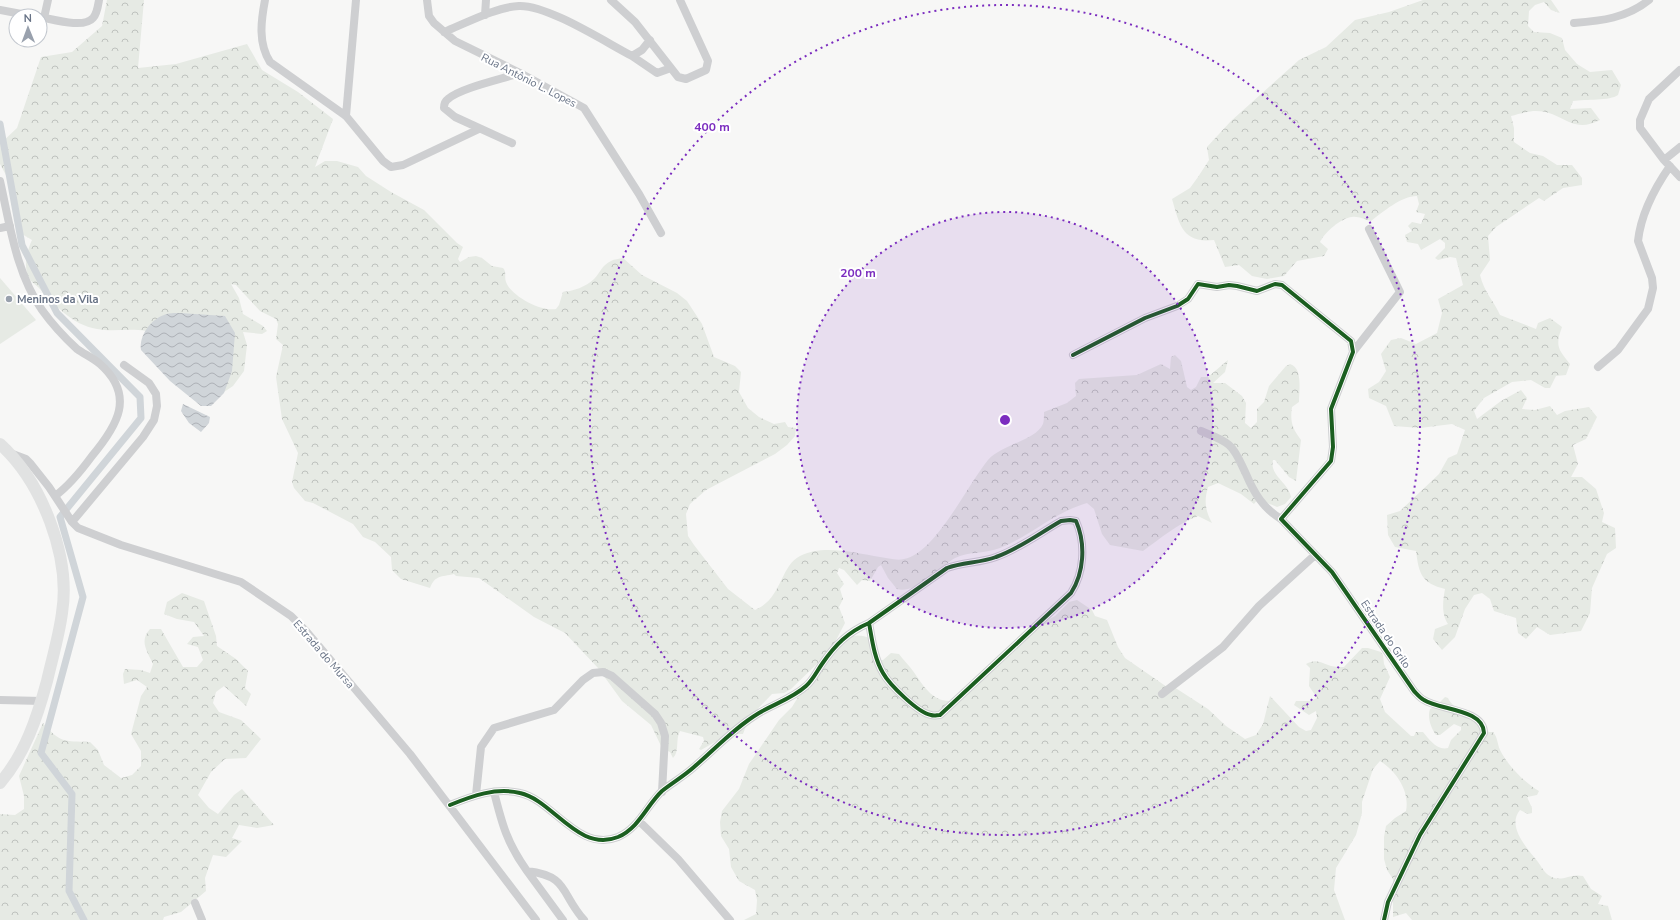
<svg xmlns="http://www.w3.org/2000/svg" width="1680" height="920" font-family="'Nunito Sans',sans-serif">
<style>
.forest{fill:url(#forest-crowns)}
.pitch{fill:#e6eae4}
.water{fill:url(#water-waves)}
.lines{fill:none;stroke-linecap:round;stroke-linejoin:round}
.canal{stroke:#d0d5d9;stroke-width:7}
.street{stroke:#cecfd1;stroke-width:8}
.primary{stroke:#e1e2e2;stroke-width:12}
.cycleway-casing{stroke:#fff;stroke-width:6}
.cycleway{stroke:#1b5e20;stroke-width:4}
.ring{fill:none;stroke:#7b2cbf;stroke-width:2;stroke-dasharray:2 4}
.poi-dot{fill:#99a1ad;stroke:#fff;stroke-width:1.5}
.labels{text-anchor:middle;stroke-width:4;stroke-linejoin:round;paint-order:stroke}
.street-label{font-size:11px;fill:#677285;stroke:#fff}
.poi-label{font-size:11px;font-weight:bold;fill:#677285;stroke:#fff;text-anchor:start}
.centre{fill:#7b2cbf;stroke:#fff;stroke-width:2}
.ring-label{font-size:12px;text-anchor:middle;font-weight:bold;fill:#7b2cbf;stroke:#fff;stroke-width:4;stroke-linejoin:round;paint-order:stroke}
</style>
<defs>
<pattern id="forest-crowns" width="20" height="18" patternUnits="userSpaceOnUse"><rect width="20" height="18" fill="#e6eae4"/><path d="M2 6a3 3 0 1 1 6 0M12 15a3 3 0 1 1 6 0" fill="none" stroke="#bec2be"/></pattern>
<pattern id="water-waves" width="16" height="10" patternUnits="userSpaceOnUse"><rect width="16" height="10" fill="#d0d5d9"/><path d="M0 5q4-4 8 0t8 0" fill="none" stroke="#adb1b6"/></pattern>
</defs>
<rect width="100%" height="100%" fill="#f7f7f6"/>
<path class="forest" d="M107 0H144L138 68 176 64 247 44 262 70 298 92 333 119 315 167 325 161H337L358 167 366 176 391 192 424 210 457 243 463 247 458 259 460 262 469 257 476 256 482 258 492 266 503 268C507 272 504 277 506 282 511 296 542 312 556 309L559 305 563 292C573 291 586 287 594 279 600 273 602 265 611 261 614 259 619 259 623 258L642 275 677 293 687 301 702 324 714 357 735 366 741 372 739 392 748 408 759 417 774 424 785 422 788 427 796 428 795 436 787 445 775 454 706 490 690 504 686 514 688 536 694 545 728 589 755 610C782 599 780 566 800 556 823 544 855 553 880 557 887 558 897 561 904 559 935 554 968 484 988 460 1002 444 1035 441 1043 424 1044 421 1044 416 1044 412L1067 403 1076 396 1075 383 1079 379 1137 375 1161 364 1170 369 1171 357 1175 355 1181 361 1187 387 1191 390 1196 387 1201 377H1208L1228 360 1225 372 1213 383H1225L1242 396 1246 403 1245 423 1251 428 1257 422V409L1264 402 1269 386 1286 366 1290 364C1303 368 1299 390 1299 402L1292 407C1290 422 1292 428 1301 440L1296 481 1289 477 1275 460H1273C1269 475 1289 483 1291 497L1285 504 1277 507 1258 499 1254 504 1241 494 1218 483 1208 487C1204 501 1205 510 1212 523L1198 516C1177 524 1161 538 1143 551L1110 545 1102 534 1094 509 1087 503C1055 512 1030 536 1000 548 985 554 970 551 955 558 941 566 915 595 897 589L888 578 881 565 878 567 870 581 862 580 857 585 844 570 839 568 837 573 844 584 840 589 843 599 839 607 845 623 833 646C848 638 853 632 869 638L880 660H883L891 653 899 654C903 660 909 665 913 671 923 685 932 702 951 701L1040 624 1055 616 1069 602 1077 600 1092 610 1095 616 1107 620 1118 647 1125 658 1167 687H1174L1208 709 1226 726 1245 739 1256 735 1263 724 1270 696 1299 727 1306 731 1311 730 1317 718 1316 711 1309 715 1294 705 1296 701H1311L1317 698 1309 686 1310 668 1306 664C1316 658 1322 663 1331 666 1335 667 1340 667 1344 667L1362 648H1368L1381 652 1383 655 1384 664 1390 677 1380 699 1385 712 1411 736H1414L1416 732H1423C1429 739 1437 751 1448 748L1451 740 1461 730V727L1454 724 1440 735H1436C1431 728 1427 717 1430 709L1436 706 1445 697 1448 698C1454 711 1477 722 1489 732H1493C1498 738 1497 743 1500 750 1508 766 1524 782 1539 791L1537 795 1527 797 1532 808V813L1528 814 1520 810C1506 827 1528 849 1538 862 1541 866 1545 874 1550 876 1561 883 1570 873 1583 876L1591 889 1602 896 1598 904 1608 906 1612 920H1412L1406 913 1393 917V879L1387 870 1384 859V837L1386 826 1395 818 1406 811C1410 791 1396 771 1380 761L1373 769 1362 802V813L1356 835 1336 868 1334 890 1345 920H744L756 914 757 900 755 890 739 881 731 867 729 849 721 836 720 822 722 811 739 789 749 764 779 720 792 707 820 661 791 689 784 693 772 694 749 718 743 734H729L701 750 699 749 704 741 703 737 680 731C675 740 680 751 673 758L670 752 662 748 651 725 622 701 598 668 565 633 534 617 479 578 456 576 454 574C441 577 435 575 430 588L401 579 392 570 391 557 375 542 363 537 353 524 313 503 305 501 294 488 292 482 298 453 282 419 276 377 283 345 276 339 278 324 276 319 260 311 236 285 231 284 239 298 243 314 263 326 267 331 262 334 243 332 247 345 244 371 233 386 224 392 146 331C129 328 113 332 97 329 72 325 54 304 38 287 35 284 31 282 29 278 23 267 27 250 32 240L22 234 19 228 7 177 0 164V144L17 128 41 57 72 52 102 26Z
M1423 0H1551L1560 13 1551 10 1544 2 1535 5 1529 11 1528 26 1534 32 1550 33 1562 38 1565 50 1577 64 1590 72 1612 70 1621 85 1618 95C1610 101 1586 99 1573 101L1570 109 1591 108 1600 120C1571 135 1563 111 1536 111 1528 111 1518 114 1511 116L1514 128V142L1530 153 1543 156 1557 165H1572L1582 178V185L1563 188 1544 201 1539 198 1496 227 1488 236 1490 260 1480 275C1484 292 1494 301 1500 315L1536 329 1538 323 1550 318 1562 327C1555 346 1558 349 1570 364L1566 375 1556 376 1550 388H1545L1531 380 1512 382 1484 398 1474 411 1477 419 1501 401 1521 390 1527 398 1522 409 1535 410 1550 406 1557 415 1565 411 1589 407 1597 417 1586 439 1573 445 1578 464 1571 477H1582L1596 489 1604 513 1602 522 1615 528 1616 548 1607 554 1592 588 1590 613 1581 631 1550 635 1537 627 1526 639 1518 633 1516 618 1494 611 1490 599 1482 593 1474 595 1465 609 1455 637 1442 650 1433 639 1435 629 1448 624C1441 614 1443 600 1445 589 1422 583 1419 575 1416 551L1395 547 1388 535 1387 515 1400 511 1439 474 1448 458 1457 454 1465 430 1452 424 1420 428 1394 426 1386 406 1369 398 1368 389 1379 382 1386 371 1381 354 1391 340 1401 338 1416 344 1437 333 1442 313 1438 299 1463 285 1456 258 1450 257 1438 260 1435 258 1445 248V243L1440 239 1421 250 1418 244 1407 242 1405 235 1412 231 1408 226 1412 222 1421 224 1425 214 1416 212 1419 204 1417 196C1401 196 1383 212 1371 221 1366 220 1358 216 1352 217 1341 218 1325 232 1320 242L1328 249 1324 256 1297 261 1284 276 1267 279 1252 276 1239 265 1225 267 1214 240C1182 244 1179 223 1172 199L1190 188 1198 177 1209 160 1207 147 1231 121 1299 60 1326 47 1355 20 1389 12Z
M182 593 204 601 216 636 217 646 236 659 248 671 245 688 251 694 246 706 224 686 216 692 213 703 219 712 241 720 261 739 246 758 225 759 211 772 198 795 209 808 218 814 234 795 242 789 274 825 257 828 239 825 232 838 242 841 226 857 213 855 205 878 206 891 181 912 164 917 163 920H0V814L15 815 24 809V796L19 776 43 723C60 743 64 741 90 742L98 750 104 765 121 778 132 775 141 766V751L131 734 141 696 147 687 137 680 124 684 123 674 125 669 141 670 150 673 153 664C147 651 139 641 150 629H161L183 667H197L203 660 198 647 187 644 193 637 204 636 194 622 177 619 164 614 167 602Z"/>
<path class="pitch" d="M0 278 36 320 0 344Z"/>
<path class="water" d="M180 313 225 316 235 333 232 371 224 393 211 406H201L170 381 141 350C139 336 150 320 164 315 168 313 175 313 180 313Z
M183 404 210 417 209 423 201 432 189 423 181 411Z"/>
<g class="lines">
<path class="canal" d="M0 124 22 245 57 313 140 397 141 418 60 517 83 597 41 753 72 794 69 891 84 920"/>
<path class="street" d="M265 0C261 21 258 43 270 62L346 116 383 161 391 167 403 165 479 129
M427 0 429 16 434 23 455 41 520 73 584 108 639 194 661 233
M611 0 635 22 678 77 686 79 706 70 708 61 680 0
M0 10 32 16
M485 15 486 0
M40 17C52 19 84 29 93 18 97 14 98 6 99 0
M44 18 48 0
M1574 23C1601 21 1627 18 1649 0
M444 32C466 23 496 7 519 6 548 5 605 42 632 56L642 50 650 40
M632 56 657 73 671 68
M1680 70 1649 99 1640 120V128L1664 160 1680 177
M346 116 356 0
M512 143 455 117 444 108C444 105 445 101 448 99 460 88 502 79 520 73
M1664 160 1680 147
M0 181C10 225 16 273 42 310 52 324 65 338 77 349 84 354 93 358 100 364 136 396 117 426 92 456 81 471 70 485 55 496
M0 228 10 226
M1353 352 1400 292 1369 229
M1073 355 1145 318 1177 306 1188 299 1198 284 1217 287 1229 285 1237 286 1257 291 1275 284 1282 285 1351 341 1353 352 1331 409 1333 447 1331 461 1281 519 1332 572 1414 691C1417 694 1420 698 1424 700 1439 710 1484 709 1484 733L1420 835 1388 902 1384 920
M1598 367 1618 350 1648 309 1653 288 1652 278 1638 241C1641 213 1654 189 1670 166
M1201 431C1210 435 1221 438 1229 445 1237 452 1241 464 1246 474 1254 493 1263 508 1281 519
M10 453 26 459 30 463 49 487 72 522 78 528 121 545 241 582 291 616 306 631 410 754 536 920
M72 522 143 437 154 420 157 406 156 394 149 383 124 365
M1162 694 1223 647 1259 606 1315 555
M0 700 42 701
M494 792C502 824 507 843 527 871 569 876 560 893 584 920
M476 795 481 747 494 728 554 710 583 680 593 673 603 672 612 676 655 714 661 723 665 736 662 792
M450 805C472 796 496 787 520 793 553 800 578 853 618 837 639 828 647 805 662 791 672 783 684 776 694 767 715 749 734 728 759 713 774 704 793 698 806 686 813 680 817 671 822 664 835 645 848 632 869 623L947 568C963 562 980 563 996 557 1019 549 1040 533 1061 521L1070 520 1076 521C1086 544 1084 573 1071 593L940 715C937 715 934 716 931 715 918 713 889 684 883 673 874 658 872 639 869 623
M639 821 678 859 730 920
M527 871 563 920
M195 903 202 920"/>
<path class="primary" d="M0 444C42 482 71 557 62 613 59 636 52 659 47 681 37 718 25 754 0 783"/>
<defs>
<path id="cycleway" d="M1073 355 1145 318 1177 306 1188 299 1198 284 1217 287 1229 285 1237 286 1257 291 1275 284 1282 285 1351 341 1353 352 1331 409 1333 447 1331 461 1281 519 1332 572 1414 691C1417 694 1420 698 1424 700 1439 710 1484 709 1484 733L1420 835 1388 902 1384 920
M450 805C472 796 496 787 520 793 553 800 578 853 618 837 639 828 647 805 662 791 672 783 684 776 694 767 715 749 734 728 759 713 774 704 793 698 806 686 813 680 817 671 822 664 835 645 848 632 869 623L947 568C963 562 980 563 996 557 1019 549 1040 533 1061 521L1070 520 1076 521C1086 544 1084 573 1071 593L940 715C937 715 934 716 931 715 918 713 889 684 883 673 874 658 872 639 869 623"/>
</defs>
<use href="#cycleway" class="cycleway-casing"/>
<use href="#cycleway" class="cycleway"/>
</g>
<circle cx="1005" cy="420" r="208" fill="#7b2cbf" fill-opacity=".12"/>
<g class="ring">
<circle cx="1005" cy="420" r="208"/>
<circle cx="1005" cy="420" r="415"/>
</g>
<circle class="poi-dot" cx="9" cy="299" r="4"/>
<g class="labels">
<g class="street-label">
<text transform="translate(529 80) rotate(27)" y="4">Rua Antônio L. Lopes</text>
<text transform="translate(1386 634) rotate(56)" y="4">Estrada do Grilo</text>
<text transform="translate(324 654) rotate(49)" y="4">Estrada do Mursa</text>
</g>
<g class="poi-label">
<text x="17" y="303">Meninos da Vila</text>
</g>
</g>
<circle cx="1005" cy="420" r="6" class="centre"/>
<g class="ring-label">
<text x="712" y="131">400 m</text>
<text x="858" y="277">200 m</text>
</g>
<g transform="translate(28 28) rotate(359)"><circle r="19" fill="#ffffff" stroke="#c2c7ce"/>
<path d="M0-3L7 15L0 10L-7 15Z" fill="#99a1ad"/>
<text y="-6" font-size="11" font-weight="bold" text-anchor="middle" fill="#677285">N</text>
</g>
</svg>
